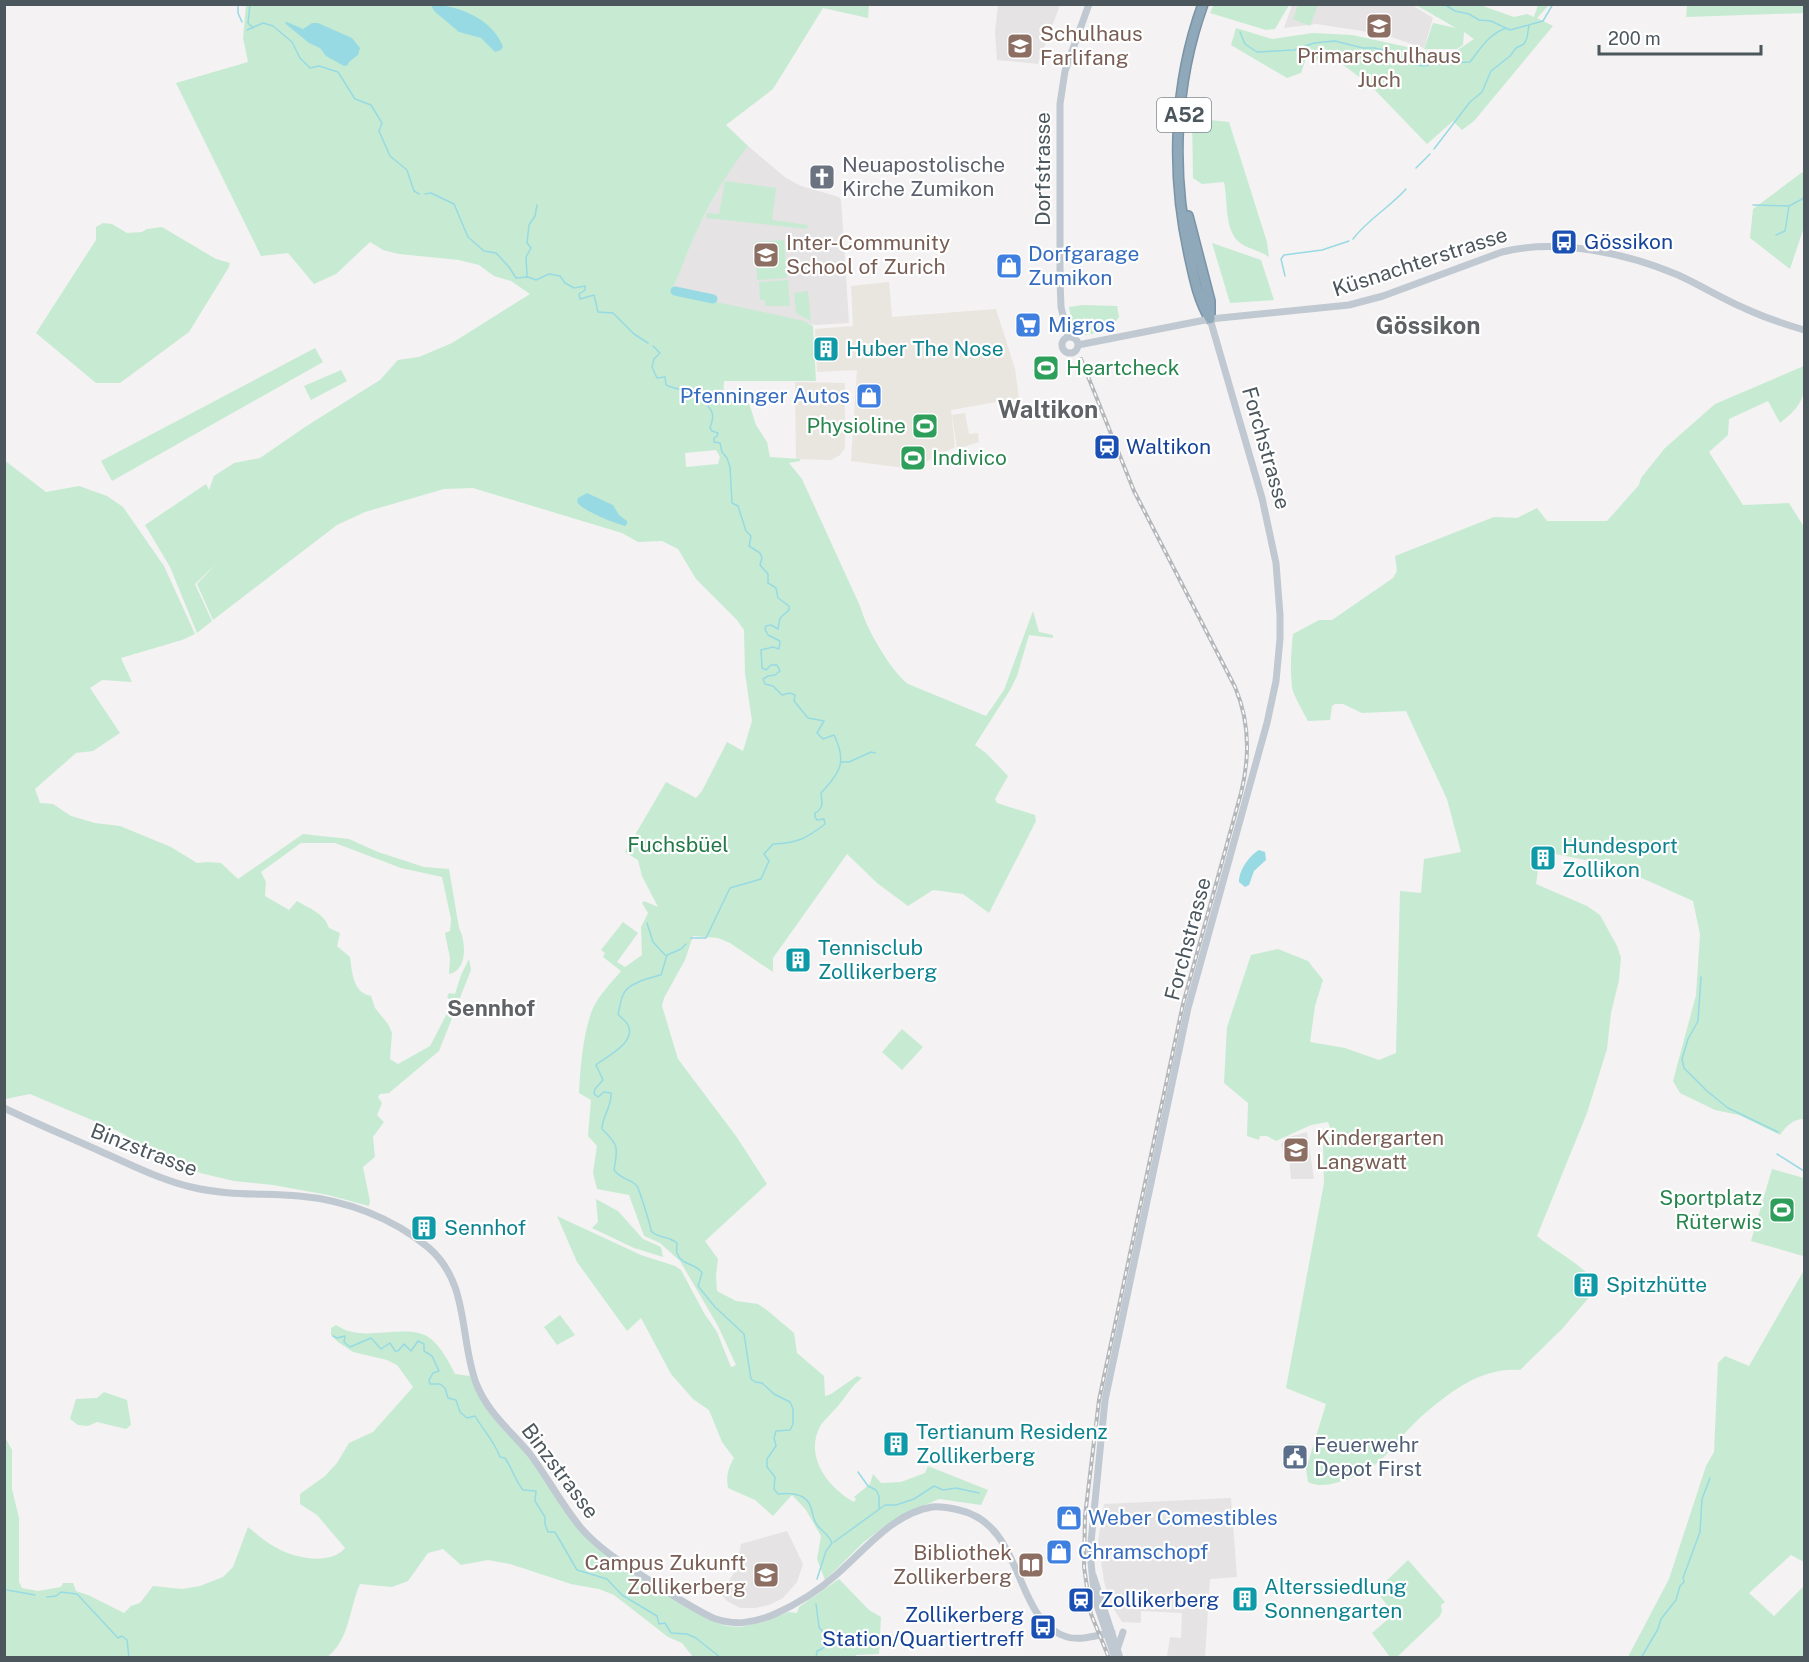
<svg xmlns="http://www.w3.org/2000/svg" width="1809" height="1662" font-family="'Public Sans',sans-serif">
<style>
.commercial{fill:#e9e6e0}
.education{fill:#e5e3e3}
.green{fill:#c6ebd2;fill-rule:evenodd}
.water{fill:#98dae3}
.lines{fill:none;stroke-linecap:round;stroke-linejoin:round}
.stream{stroke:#98dae3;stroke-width:1.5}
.river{stroke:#98dae3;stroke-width:9}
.highway-casing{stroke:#7b93a6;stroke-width:12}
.secondary{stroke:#c0c9d1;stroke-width:7}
.highway{stroke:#8fa8ba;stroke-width:9}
.rail-casing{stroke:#b5b8bb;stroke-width:4}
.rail{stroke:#fff;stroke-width:1.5;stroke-dasharray:4.5;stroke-linecap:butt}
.labels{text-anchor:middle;stroke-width:4.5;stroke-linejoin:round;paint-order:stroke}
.shield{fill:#fff;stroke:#81898e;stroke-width:1.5}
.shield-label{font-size:20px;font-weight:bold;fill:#4b565d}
.education-label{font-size:21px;fill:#785e54;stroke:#fff;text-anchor:start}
.worship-label{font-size:21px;fill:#5b616d;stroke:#fff;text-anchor:start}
.street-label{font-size:21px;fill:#4b565d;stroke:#fff}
.transit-label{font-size:21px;fill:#164399;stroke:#fff;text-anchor:start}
.shop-label{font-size:21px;fill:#366cbe;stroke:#fff;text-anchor:start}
.culture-label{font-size:21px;fill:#0d838f;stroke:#fff;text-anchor:start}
.leisure-label{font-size:21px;fill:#27864d;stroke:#fff;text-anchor:start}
.park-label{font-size:21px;fill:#227846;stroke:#fff}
.service-label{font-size:21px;fill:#4e5e75;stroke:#fff;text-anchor:start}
.neighbourhood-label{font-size:22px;font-weight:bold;fill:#5f6366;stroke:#fff}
.quarter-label{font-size:24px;font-weight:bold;fill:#5f6366;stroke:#fff}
</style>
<rect width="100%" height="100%" fill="#f4f2f2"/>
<path class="commercial" d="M889 282 892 317 996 309 1015 369 1019 398 951 410 955 447 912 469 851 461 857 370 817 372 815 329 853 326 851 286Z
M795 382 845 383V448L840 455 831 460 796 459Z
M965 413 969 434 978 433 979 442 957 449 952 415Z"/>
<path class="education" d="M998 5H1060L1038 64 997 60 995 32Z
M1292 5H1412L1433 18 1424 48 1382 34 1316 24 1284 28Z
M748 146 786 178 801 186 839 197 841 200 849 323 815 325 671 292 697 229 730 168Z
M1307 1132 1314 1179H1291L1289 1156H1284L1281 1144 1285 1138Z
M1231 1498 1237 1577 1210 1579 1205 1657H1167L1170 1637 1181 1638 1182 1613 1141 1611V1623L1122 1622 1110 1603 1104 1581 1098 1541 1104 1504Z
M787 1531 803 1564 797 1582 783 1598 769 1605 755 1608H740L727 1601 721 1594 737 1568 741 1544Z"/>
<path class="green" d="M1214 4H1289V5L1275 29 1266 30 1210 13Z
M246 5H869L868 18 823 8 773 89 726 125 748 146C728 171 712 199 698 228 688 249 681 271 671 292L804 321 813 326 816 381H724L723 400 749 403 756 425 767 442 770 457 800 459V461L789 463 802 479 860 606C866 628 890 670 908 684L986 716 1004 690 1033 611 1039 632 1053 635V638L1029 635 1017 676 1010 690 975 745 986 753 1008 776 995 799 997 803 1035 815 1036 821 989 913 963 894 933 890 908 906 877 883 847 854 773 958V972L730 943 718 938 693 936 685 960 664 998 662 1006 678 1059 736 1136 767 1184 705 1241 718 1259 716 1276 717 1291 736 1301 758 1304 768 1311 794 1333 797 1353 824 1376 825 1396 831 1394 857 1376 862 1378C851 1386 846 1397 837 1407 832 1413 826 1418 821 1425 803 1455 828 1488 854 1502L856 1499 854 1497 870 1484 873 1474 881 1483 901 1482 925 1473 928 1466 988 1490 981 1505 939 1499 914 1510 887 1524 864 1542 825 1580 817 1559 821 1536 806 1510 792 1495 773 1516 755 1500 728 1488C726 1476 728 1468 734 1458L722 1442 709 1410 693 1399 671 1374 641 1318 627 1331 577 1262 557 1216 641 1255 675 1266 681 1270 704 1313 717 1332 731 1367 736 1365 718 1326 680 1261 660 1243 644 1236 629 1195 597 1189 593 1173 597 1146 588 1136 591 1100 579 1093C580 1068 583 1037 591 1013 596 998 611 983 621 971L603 957 605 953 601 950 623 922 638 933 617 962 625 967 642 955 641 927 648 913 642 903 644 901 658 907 642 876 638 860 625 852 666 782 696 798 702 791 727 742 743 751 752 721 745 673 744 630 737 620 696 579 678 549 662 541 638 542 622 533 473 488 444 489 365 512 337 525 213 620 197 584 216 564 195 584 212 621 197 633 170 567 145 525 206 484 209 490 214 476 234 463 260 458 305 427 380 380 398 360 419 357 452 343 530 294 511 281 494 276 479 265 459 260 399 254 383 250 370 242 336 274 314 284 288 253 261 256 176 83 248 62 243 38ZM716 450 720 457 718 464 686 467 685 453Z
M1298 5H1318L1310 26 1293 19Z
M1416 5H1480L1514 17 1527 14 1534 17 1538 5H1549L1537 18 1553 26 1474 121 1462 130 1453 121 1427 144 1371 86 1342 64 1325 65 1307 55 1301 73 1287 78 1231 45 1236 28 1272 39 1313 33 1352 35 1449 56 1474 39 1464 32 1463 45 1457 49H1424L1433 23 1456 28Z
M1687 5H1804V13L1686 17Z
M1192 118 1229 122 1267 242 1269 257C1260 250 1247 249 1239 242 1224 229 1228 200 1224 182L1202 184 1193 178Z
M1804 171V227L1790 269 1750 238 1753 209Z
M725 181 776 188 772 220 808 225 807 229 706 218 707 213 719 214Z
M103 223 112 224 127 233 142 232 147 229 162 227 216 259 230 263 229 267 189 332 120 383H96L36 333 96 240V227Z
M784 240 787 278 757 280 755 242Z
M1212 243 1261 260 1274 300 1230 303Z
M788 280 790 306H765V300H760L759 282Z
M808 291 811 321 796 313 794 293Z
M1083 305 1117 306 1119 317 1113 325 1112 330 1085 335 1077 333 1072 324 1069 307Z
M315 348 323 362 112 481 101 461Z
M1804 366C1805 397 1805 403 1780 423L1768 401 1729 419 1728 435 1709 452 1743 505 1789 503 1804 527V1119C1793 1119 1786 1126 1780 1135L1739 1115 1715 1110 1680 1093 1673 1081 1696 995 1700 934 1693 901 1615 866 1541 851 1536 884 1587 906 1600 915 1617 946 1621 958 1619 980 1611 1013 1607 1049 1587 1113 1537 1236C1557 1253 1584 1264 1598 1287L1562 1329 1520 1370C1482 1367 1451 1391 1423 1415 1390 1444 1387 1468 1339 1482 1328 1485 1319 1487 1308 1482L1306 1469 1326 1404 1286 1388 1324 1183 1323 1143 1333 1134 1328 1122 1311 1125 1276 1141 1267 1136H1260L1259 1140 1247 1136 1248 1103 1224 1083 1227 1027 1251 955 1278 949 1308 961 1323 980 1315 1006 1310 1042 1345 1048 1379 1060 1396 1053 1400 891 1421 893 1424 859 1461 852 1447 799 1406 711 1362 713 1343 704H1335L1332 706 1330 720 1308 721C1304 713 1293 695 1292 687 1290 669 1291 652 1293 634L1319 620H1332L1393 578 1397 571 1395 556 1494 517 1517 518 1537 508 1547 521H1607L1639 485 1641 478 1665 448 1715 404Z
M341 370 347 381 311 400 304 386Z
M4 460 46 492 79 486 107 496 123 507 164 566 195 634 182 640 121 658 132 682 102 680 90 688 120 733 93 751 76 753 35 789 40 803 53 804 71 816 95 823 120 826 171 847 197 863 208 862 221 863 238 879 303 834 349 839 378 852 424 867 449 869 459 928C466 941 468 971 449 974L450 958 445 933 450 931 451 919 442 877 401 868 335 843H301L261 872 266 882 265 896 289 910 297 901C310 909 324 913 329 928L340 933 337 946 350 957C352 972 353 993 371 996L375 1008 388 1024 392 1033 390 1059 398 1064 430 1046 453 1002 447 997 449 993 455 994 461 975 469 959 471 970 439 1051 389 1093 380 1094 378 1097 382 1103 377 1115 384 1122 373 1137 375 1157 363 1167 370 1201 369 1206 328 1195 273 1185 234 1181 200 1173 150 1154 142 1145 118 1131 30 1094 5 1099Z
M902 1029 923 1047 902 1070 882 1052Z
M1772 1169 1804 1178 1803 1256 1751 1241Z
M596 1199 618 1211 643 1239 661 1247 663 1257 634 1248 592 1228 598 1222Z
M1804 1270V1562L1791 1555 1749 1593 1774 1616 1804 1586V1657H1628L1669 1579 1706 1466 1714 1452 1718 1363 1725 1356 1749 1366Z
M560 1315 575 1335 557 1345 544 1327Z
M336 1325C340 1327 344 1330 349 1331 372 1339 412 1323 431 1339 441 1347 449 1362 455 1374L470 1376 477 1392 524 1447 573 1518 600 1547 664 1592 709 1620 727 1626 740 1627 764 1622 788 1612 797 1613 799 1607 839 1579 869 1610 881 1617 879 1654 856 1655 855 1658 693 1657 682 1643 668 1637 614 1595 599 1589 571 1584 510 1564 488 1560 461 1565 443 1549 428 1553 408 1581 392 1587 360 1584C349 1608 350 1640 327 1657H5L4 1435 12 1450V1489L19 1518V1582L22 1588 38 1591 61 1587 63 1583H73L76 1591 88 1595 124 1613 131 1606 140 1603 153 1586 182 1589 200 1586 223 1577 233 1567 248 1527C257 1534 265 1542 275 1547 293 1558 330 1566 345 1548L317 1515 300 1504V1494L325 1476 337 1463 349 1443 373 1432 413 1387 397 1365 387 1360 353 1352 338 1342 331 1335V1328Z
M104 1392 127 1400 131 1425 126 1429 97 1422 88 1426 78 1425 70 1419 76 1399 97 1398Z
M1289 1443 1301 1444V1465L1291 1468 1287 1463Z
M1408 1560 1445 1602 1441 1605 1442 1611 1440 1616 1397 1657H1390L1372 1633 1394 1614 1376 1591Z"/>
<path class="water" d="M431 5C458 4 494 20 503 47L501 50 495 52 481 38 459 32 434 11Z
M287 22 303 29 312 23H318L352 38 360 48 358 55 349 62 348 65 344 66 326 56 320 48 309 43 287 25 285 23Z
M587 493 613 505 619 515 627 521V524L625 526C614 523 583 511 577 502L578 498Z
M1259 850 1265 852 1266 860 1254 871 1249 885 1245 887 1239 882C1239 870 1249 856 1259 850Z"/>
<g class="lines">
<path class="stream" d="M238 4V13L242 22
M250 4 248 23 253 28
M1444 4 1455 11 1469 14 1479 20 1491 21 1510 30 1543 21 1553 4
M247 30 263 23 273 26 292 42 300 58 310 68 319 66 338 72 355 99 371 105 382 123 379 131 390 156 407 170 414 191 419 194
M1240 32 1245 44 1257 52 1294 50 1314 43 1335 41 1363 48H1374L1384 50 1405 58 1417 65 1425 66 1431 64 1470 62C1480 49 1489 34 1506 28
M1434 149 1470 102 1482 92 1491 71 1510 56 1516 48 1524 44 1527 38 1529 25
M1416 168 1430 154
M425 194 431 193 454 204 468 237 484 251 496 253 509 267 516 278 528 277 536 280 549 274 560 276 565 283 574 288 585 286V290L579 294 580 299 594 295 598 312 613 313 634 334 648 343
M1753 205 1789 206 1804 198
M1776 235 1785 231 1789 206
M1353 239C1368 219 1389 208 1406 189
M527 276 526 257 531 248 527 243 529 225 535 216 537 205
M1285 276 1281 259 1284 255 1322 250 1349 241
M653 346 660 353 654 359 652 367 657 378 665 377 666 385C676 390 698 392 703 397 706 399 706 403 708 406 715 415 713 418 710 428L712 431 718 433 717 436 714 438V442L720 443 722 452 727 458 730 467 732 503 738 506 746 531 751 536 749 546 760 553 762 558 760 565 768 574V583L776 588 778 598 789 606V610L780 618 778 629 771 625 766 626 765 629 768 635 780 641 779 649 773 647 761 650 762 668 766 670 771 665H777L780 671 775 675 768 676 763 679 765 684 773 686 782 695 790 693 795 695 794 701 808 718 824 721 817 733 823 739 834 735C848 763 839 773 821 793 822 802 824 808 815 813V817L817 820 824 819 825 824C806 839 797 843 773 844L764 854 769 861 761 879 730 888 706 938H691
M841 762H849L871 752 875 753
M647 923 653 942 665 955
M686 944 681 949 667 955 661 975C650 978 627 983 623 995 620 1001 620 1008 618 1014 620 1017 626 1021 628 1025 637 1043 605 1057 596 1065L603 1080 595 1089 594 1094 598 1097 604 1092 611 1093C612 1107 602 1116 602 1129 619 1145 618 1148 614 1170 622 1180 631 1179 637 1186 639 1189 651 1226 651 1231 659 1239 667 1235 677 1243 677 1246 676 1250 677 1253 681 1266 697 1263 702 1273L698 1286 715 1307 744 1334 751 1379 755 1382 762 1383 774 1394 790 1402 793 1409V1424L790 1430 776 1431 774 1438 776 1446 767 1459V1467L775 1477 774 1489 778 1494C787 1493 803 1493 809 1503 813 1510 812 1518 817 1525 822 1531 829 1535 832 1543L826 1551 817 1579
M1701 977 1698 1021 1688 1039 1682 1059 1684 1068 1707 1091 1728 1108 1778 1132
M1777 1154 1804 1171
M333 1336 337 1338 345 1336 344 1342 350 1347 371 1338 381 1349 390 1343 395 1351H398L404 1344 411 1351 418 1341 424 1344V1351L432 1356 439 1371 433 1373 429 1380 430 1384H440L445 1388 448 1398 456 1400 460 1412 467 1418 475 1416C483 1430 495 1442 500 1457L505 1458C512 1468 515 1480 523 1490L536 1491 535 1501 545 1517V1524L548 1532H555L577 1570 607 1579 622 1595 657 1616 659 1624 665 1623 671 1633 687 1634 696 1638 721 1658
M858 1472 868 1486 876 1490 879 1496V1509
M834 1542 885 1505H896L914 1499 934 1486 943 1490 956 1488 979 1493
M7 1590 35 1595
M47 1597 56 1596 61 1592 77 1594 118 1638 122 1636 127 1640 129 1658
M816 1604 819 1627 827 1638V1643L822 1649 817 1651 816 1658
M1641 1658 1658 1629 1661 1619 1676 1600 1680 1586 1684 1582 1683 1578 1700 1532 1702 1499 1710 1478"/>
<path class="river" d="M675 291 713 299"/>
<defs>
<path id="highway" d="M1203 4C1174 84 1171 172 1189 254 1194 277 1198 299 1210 319
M1188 216 1210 301V317"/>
</defs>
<use href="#highway" class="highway-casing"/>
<path class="secondary" d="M1068 337 1061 307 1060 280V104L1065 71 1089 4
M1062 345a8 8 0 1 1 16 0a8 8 0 1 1-16 0Z
M1078 345 1210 319 1349 305 1383 296 1502 252C1557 238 1626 253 1678 275 1700 285 1721 298 1744 308 1763 317 1784 324 1804 330
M4 1108C37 1124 71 1138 104 1153 132 1165 161 1180 191 1187 228 1196 263 1193 299 1196 346 1200 393 1218 429 1248 470 1284 459 1337 476 1383 487 1412 511 1431 530 1454 548 1478 562 1505 581 1528 601 1551 627 1566 652 1582 672 1595 692 1608 713 1618 735 1626 754 1623 775 1614 797 1604 818 1591 836 1575 864 1551 893 1513 932 1507 941 1506 950 1508 959 1510 1026 1525 1012 1620 1067 1637 1080 1641 1099 1635 1112 1632
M1093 1575 1120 1658
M1117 1650 1123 1632
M1115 1658 1098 1608 1093 1583 1090 1552 1105 1400 1188 1008 1267 723 1276 681 1280 639V615L1276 563 1262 498 1210 319"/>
<use href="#highway" class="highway"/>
<defs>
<path id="rail" d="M1081 359 1134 491 1235 687C1250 722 1250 757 1241 793L1183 1004 1099 1400 1085 1516 1084 1567 1091 1614 1109 1658"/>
</defs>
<use href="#rail" class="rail-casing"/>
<use href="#rail" class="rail"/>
</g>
<defs>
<symbol id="school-square" viewBox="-11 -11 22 22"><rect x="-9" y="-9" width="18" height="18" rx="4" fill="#8d6e63" stroke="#fff"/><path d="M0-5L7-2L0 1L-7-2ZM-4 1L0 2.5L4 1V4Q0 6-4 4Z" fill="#fff"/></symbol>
<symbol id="church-square" viewBox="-11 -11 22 22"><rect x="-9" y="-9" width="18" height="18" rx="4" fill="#6b7280" stroke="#fff"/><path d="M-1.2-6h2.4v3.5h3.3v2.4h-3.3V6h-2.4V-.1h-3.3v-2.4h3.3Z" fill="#fff"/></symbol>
<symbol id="bus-square" viewBox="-11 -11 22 22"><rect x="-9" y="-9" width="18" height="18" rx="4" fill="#1a4fb4" stroke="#fff"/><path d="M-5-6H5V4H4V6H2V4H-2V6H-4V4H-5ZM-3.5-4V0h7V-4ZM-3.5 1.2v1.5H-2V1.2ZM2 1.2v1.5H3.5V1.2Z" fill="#fff"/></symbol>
<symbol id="shop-square" viewBox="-11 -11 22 22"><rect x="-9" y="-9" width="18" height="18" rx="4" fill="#3f7fe0" stroke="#fff"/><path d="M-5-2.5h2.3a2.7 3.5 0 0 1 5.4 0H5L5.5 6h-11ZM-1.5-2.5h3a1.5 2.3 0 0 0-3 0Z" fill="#fff"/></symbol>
<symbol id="supermarket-square" viewBox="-11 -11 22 22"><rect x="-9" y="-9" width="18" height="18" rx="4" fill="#3f7fe0" stroke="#fff"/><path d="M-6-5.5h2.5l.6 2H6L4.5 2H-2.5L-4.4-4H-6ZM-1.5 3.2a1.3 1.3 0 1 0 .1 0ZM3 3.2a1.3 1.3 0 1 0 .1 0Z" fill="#fff"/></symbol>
<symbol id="building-square" viewBox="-11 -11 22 22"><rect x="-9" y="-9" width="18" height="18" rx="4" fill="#0f9aa8" stroke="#fff"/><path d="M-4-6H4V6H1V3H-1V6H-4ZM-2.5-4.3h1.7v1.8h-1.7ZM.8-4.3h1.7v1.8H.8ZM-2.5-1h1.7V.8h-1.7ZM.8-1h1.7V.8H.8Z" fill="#fff"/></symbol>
<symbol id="stadium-square" viewBox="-11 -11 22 22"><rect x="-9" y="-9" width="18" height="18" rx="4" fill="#2e9e5b" stroke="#fff"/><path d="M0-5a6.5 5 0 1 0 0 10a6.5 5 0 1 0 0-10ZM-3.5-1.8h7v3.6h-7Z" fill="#fff"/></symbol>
<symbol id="station-square" viewBox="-11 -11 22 22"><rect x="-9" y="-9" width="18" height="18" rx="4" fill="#1a4fb4" stroke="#fff"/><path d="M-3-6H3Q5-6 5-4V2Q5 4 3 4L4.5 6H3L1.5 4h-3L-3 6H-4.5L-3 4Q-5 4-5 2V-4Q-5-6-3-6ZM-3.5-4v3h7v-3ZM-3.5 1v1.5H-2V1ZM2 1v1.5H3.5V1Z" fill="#fff"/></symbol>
<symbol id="civic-square" viewBox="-11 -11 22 22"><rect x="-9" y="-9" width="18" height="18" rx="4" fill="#5c6f8a" stroke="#fff"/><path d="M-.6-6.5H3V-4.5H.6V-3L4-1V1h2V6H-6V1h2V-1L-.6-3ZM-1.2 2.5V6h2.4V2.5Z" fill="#fff"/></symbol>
<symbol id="library-square" viewBox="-11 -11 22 22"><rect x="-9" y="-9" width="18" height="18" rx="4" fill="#8d6e63" stroke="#fff"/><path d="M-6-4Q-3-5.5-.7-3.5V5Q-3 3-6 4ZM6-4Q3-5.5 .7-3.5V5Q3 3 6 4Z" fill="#fff"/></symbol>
</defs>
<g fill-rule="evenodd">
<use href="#school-square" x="1364" y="11" width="30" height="30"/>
<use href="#school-square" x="1005" y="31" width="30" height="30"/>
<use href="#church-square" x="807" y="162" width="30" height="30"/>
<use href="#bus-square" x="1549" y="227" width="30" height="30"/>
<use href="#school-square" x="751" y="240" width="30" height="30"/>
<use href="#shop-square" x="994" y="251" width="30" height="30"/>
<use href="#supermarket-square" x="1013" y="310" width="30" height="30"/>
<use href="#building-square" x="811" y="334" width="30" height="30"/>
<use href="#stadium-square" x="1031" y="353" width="30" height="30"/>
<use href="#shop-square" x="854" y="381" width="30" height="30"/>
<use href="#stadium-square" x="910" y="411" width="30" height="30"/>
<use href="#station-square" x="1092" y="432" width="30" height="30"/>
<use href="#stadium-square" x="898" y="443" width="30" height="30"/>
<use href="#building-square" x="1528" y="843" width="30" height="30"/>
<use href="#building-square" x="783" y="945" width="30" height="30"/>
<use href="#school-square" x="1281" y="1135" width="30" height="30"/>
<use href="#stadium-square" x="1767" y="1195" width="30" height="30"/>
<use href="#building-square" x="409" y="1213" width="30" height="30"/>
<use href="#building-square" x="1571" y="1270" width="30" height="30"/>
<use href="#building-square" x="881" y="1429" width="30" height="30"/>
<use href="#civic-square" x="1280" y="1442" width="30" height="30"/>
<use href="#shop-square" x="1054" y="1503" width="30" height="30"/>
<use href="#shop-square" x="1044" y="1537" width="30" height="30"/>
<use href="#library-square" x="1016" y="1550" width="30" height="30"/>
<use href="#school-square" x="751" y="1560" width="30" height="30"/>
<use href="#building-square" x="1230" y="1584" width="30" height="30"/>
<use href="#station-square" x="1066" y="1585" width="30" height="30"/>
<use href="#bus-square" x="1028" y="1612" width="30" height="30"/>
</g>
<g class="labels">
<rect class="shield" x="1157" y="98" width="54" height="34" rx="4.5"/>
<g class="shield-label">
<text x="1184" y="122">A52</text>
</g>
<g class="education-label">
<text x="1040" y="41">Schulhaus<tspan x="1040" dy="24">Farlifang</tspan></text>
<text x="1379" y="63" text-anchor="middle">Primarschulhaus<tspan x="1379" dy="24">Juch</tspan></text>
<text x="786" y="250">Inter-Community<tspan x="786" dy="24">School of Zurich</tspan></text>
<text x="1316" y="1145">Kindergarten<tspan x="1316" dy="24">Langwatt</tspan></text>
<text x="1012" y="1560" text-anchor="end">Bibliothek<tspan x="1012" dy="24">Zollikerberg</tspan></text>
<text x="746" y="1570" text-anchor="end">Campus Zukunft<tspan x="746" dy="24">Zollikerberg</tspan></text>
</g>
<g class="worship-label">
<text x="842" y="172">Neuapostolische<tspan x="842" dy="24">Kirche Zumikon</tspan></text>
</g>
<g class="street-label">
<text transform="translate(1043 169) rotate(-90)" y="7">Dorfstrasse</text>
<text transform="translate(1420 262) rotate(-18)" y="7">Küsnachterstrasse</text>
<text transform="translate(1266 448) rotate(74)" y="7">Forchstrasse</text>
<text transform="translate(1188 939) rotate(-75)" y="7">Forchstrasse</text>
<text transform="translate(144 1150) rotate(21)" y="7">Binzstrasse</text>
<text transform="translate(560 1471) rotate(53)" y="7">Binzstrasse</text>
</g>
<g class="transit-label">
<text x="1584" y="249">Gössikon</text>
<text x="1126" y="454">Waltikon</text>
<text x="1100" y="1607">Zollikerberg</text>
<text x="1024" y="1622" text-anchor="end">Zollikerberg<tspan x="1024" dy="24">Station/Quartiertreff</tspan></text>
</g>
<g class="shop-label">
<text x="1028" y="261">Dorfgarage<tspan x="1028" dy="24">Zumikon</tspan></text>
<text x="1048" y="332">Migros</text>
<text x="850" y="403" text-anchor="end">Pfenninger Autos</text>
<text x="1088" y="1525">Weber Comestibles</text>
<text x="1078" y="1559">Chramschopf</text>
</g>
<g class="culture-label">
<text x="846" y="356">Huber The Nose</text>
<text x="1562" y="853">Hundesport<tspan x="1562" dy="24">Zollikon</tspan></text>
<text x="818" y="955">Tennisclub<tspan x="818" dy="24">Zollikerberg</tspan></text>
<text x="444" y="1235">Sennhof</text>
<text x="1606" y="1292">Spitzhütte</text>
<text x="916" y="1439">Tertianum Residenz<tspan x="916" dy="24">Zollikerberg</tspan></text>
<text x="1264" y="1594">Alterssiedlung<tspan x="1264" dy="24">Sonnengarten</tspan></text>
</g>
<g class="leisure-label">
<text x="1066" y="375">Heartcheck</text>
<text x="906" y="433" text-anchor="end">Physioline</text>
<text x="932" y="465">Indivico</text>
<text x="1762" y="1205" text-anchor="end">Sportplatz<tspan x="1762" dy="24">Rüterwis</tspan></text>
</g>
<g class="park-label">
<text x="678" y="852">Fuchsbüel</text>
</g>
<g class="service-label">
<text x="1314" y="1452">Feuerwehr<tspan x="1314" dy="24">Depot First</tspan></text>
</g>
<g class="neighbourhood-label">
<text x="491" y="1016">Sennhof</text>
</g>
<g class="quarter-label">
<text x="1428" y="334">Gössikon</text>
<text x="1048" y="418">Waltikon</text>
</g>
</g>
<rect width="1809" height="1662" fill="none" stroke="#4b565d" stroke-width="12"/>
<path d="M1599 45v9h162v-9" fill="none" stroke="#4b565d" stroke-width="3"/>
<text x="1608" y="45" font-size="18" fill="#4b565d" stroke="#ffffff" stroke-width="4.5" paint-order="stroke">200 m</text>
</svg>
